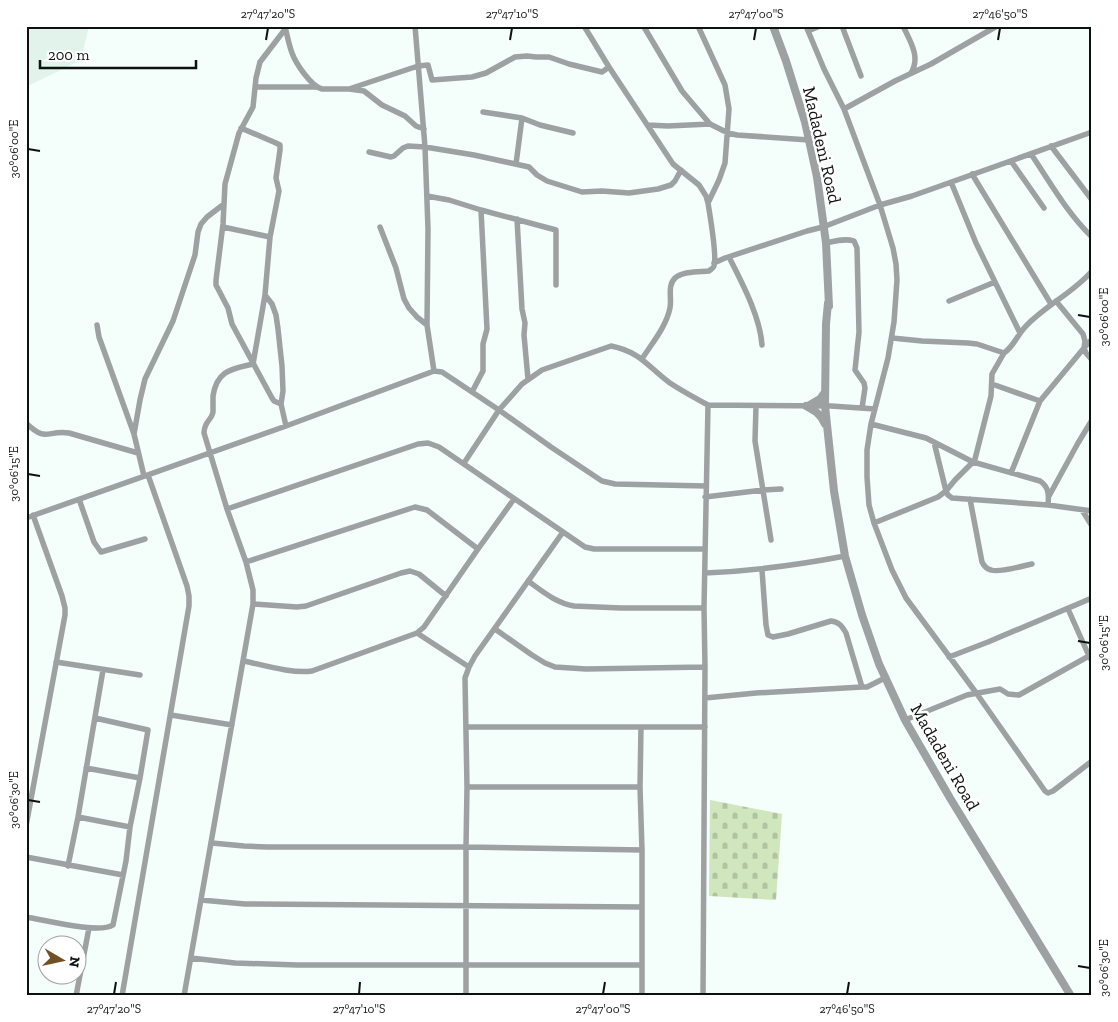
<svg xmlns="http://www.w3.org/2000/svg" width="1118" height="1022" font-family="'Zilla Slab',serif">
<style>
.built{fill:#e2f3ec}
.cemetery{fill:url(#cemetery-stones)}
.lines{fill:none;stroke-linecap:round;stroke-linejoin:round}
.minor{stroke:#9da1a1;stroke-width:5.5}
.tertiary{stroke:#9da1a1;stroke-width:8}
.ticks{fill:none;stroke:#0e1110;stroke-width:2}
.labels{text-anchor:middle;stroke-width:5;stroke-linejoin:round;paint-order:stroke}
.street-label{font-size:18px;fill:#0e1110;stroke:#fff}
.neatline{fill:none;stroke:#0e1110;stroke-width:2}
.ticks-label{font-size:12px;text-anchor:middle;fill:#0e1110}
</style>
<defs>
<pattern id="cemetery-stones" width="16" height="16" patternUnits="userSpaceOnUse" patternTransform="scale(1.25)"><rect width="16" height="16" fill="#d0e6bc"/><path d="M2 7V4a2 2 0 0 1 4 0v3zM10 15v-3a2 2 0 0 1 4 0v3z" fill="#b1c4a1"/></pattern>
</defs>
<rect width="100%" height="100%" fill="#f4fefa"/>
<path class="built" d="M26 26H89L81 60 26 87Z"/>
<path class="cemetery" d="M710 800 782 814 776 900 709 896Z"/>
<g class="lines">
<path class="minor" d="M285 26C287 35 289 45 292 53 296 64 311 86 322 89H349L364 91 382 105 405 116 416 126 424 129
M415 26 425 147 474 155 529 167 537 175 547 181 582 192 602 191 629 193 658 189 671 185 675 181 681 170
M584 26 609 67 673 164 699 185 706 196 708 203C710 215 717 256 714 266 713 269 711 269 709 271 698 272 684 271 675 278 667 286 672 298 670 308 666 327 652 343 642 359
M698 26 725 85 729 109 725 163 719 180 708 203
M806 26 824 69 844 109 880 205 893 248 896 264 897 280 894 322 888 358 871 424 867 450V477L869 505 874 523 892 570 906 598 977 694 1045 791 1048 793 1053 791 1092 761
M842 26 861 76
M903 26C910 41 921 57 911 73
M644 27 682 91 710 124
M808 31 820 26
M255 87H317
M349 89 418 66 428 65 432 80 472 77 486 73 515 57 527 56 536 57H549L569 64 602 72 609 67
M844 109 895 81 931 64 997 26
M483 112 522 118 540 125 573 133
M648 125 668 126 710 124 728 133 737 135 809 140
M1051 146 1092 200
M369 152 391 157 394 156 403 148 408 146 425 147 428 229 427 325 434 371
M1031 154C1050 182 1067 213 1092 237
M1011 161 1044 208
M516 164 522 118
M972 174 1051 304
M951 182 976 243 1020 333
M427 196 449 200 481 210 556 230V285
M517 219 522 309 525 323 524 335 528 379
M223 227 270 237
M380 227 396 268 404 299 409 308 417 317 427 325
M826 243C835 241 845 238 854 241L857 248 859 332 855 370 864 383 865 388 862 408
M729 257C742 283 760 316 762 345
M714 263 725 258 807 231 823 227 880 205 912 196 1092 132
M265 295 272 304 276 315 278 329 282 366 283 391 281 404 286 426
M949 301 995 282
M97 325 99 337 134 434 144 476
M892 338 922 341 968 343 977 344 1004 353C1015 345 1017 335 1026 326 1046 305 1073 293 1092 271
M1092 339 1084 348 1086 353 1092 360
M992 384 1040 401
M472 392 483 371V344L487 329 481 210
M281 404 274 401 272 398 232 324 228 308 216 285V280L223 224 225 184 239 133 253 107 256 78 260 62 286 28
M756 406 755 441 771 540
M26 423C47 443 46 430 69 433L138 453
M871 424 926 438 973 462 1040 481C1049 487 1049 495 1048 505
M134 434 140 400 145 379 173 321 195 255 198 232 201 224 207 217 224 204
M934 442 946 491 948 495 952 498 1048 505 1092 511
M464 463 499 410 522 384 542 370 611 346C641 352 648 367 670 383 682 391 695 398 708 405
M1011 473 1040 401 1084 348 1085 341 1083 334 1056 301
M1049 496 1078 443 1092 420
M705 497 763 490 781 489
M79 499 94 542 101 552 145 539
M970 499 982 562C984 566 986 569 991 570 1000 573 1022 566 1032 564
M227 509 418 444 428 443 439 447 585 547 594 549H705
M1082 510 1092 526
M26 518 286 426 434 371 442 372 499 410 551 447 602 481 615 484 706 486
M874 523 938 497 946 491 955 480 973 462 975 459 991 396 992 374 1004 353
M246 562 415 507 427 510 478 549
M762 570 766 625 768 635 773 637 788 634 831 621C839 622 842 626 846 633L862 687
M705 573C753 571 798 565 845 556
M528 581C542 591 556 603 574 606L621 608H704
M253 604 297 607 306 606 401 573 410 571 419 574 446 596
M1068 609 1089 656
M495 629 532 655 545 663 555 667 586 669 705 667
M417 633 469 667
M949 657 988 642 1092 598
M244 661C263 665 293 674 312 671L417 633 424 627 478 549 514 499
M56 662 140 675
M705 698 756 693 862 687H867L885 678
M171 715 232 725
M905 720 967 695 1000 689 1008 694 1019 695 1089 656 1092 661
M466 727H705
M641 727 640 787 642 850V996
M86 768 140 778
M467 787H640
M78 817 130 827
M26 826 65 615V608L62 596 33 515
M212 843 244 846 267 847H466L642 850
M26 857 123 875
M68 866 78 817 103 670
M201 900 245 904 642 907
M26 917C45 920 99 934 113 925L126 861 130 827 140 778 148 730 95 718
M191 958 235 963 297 965H641
M76 996 89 928
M122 996 189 606V596L187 586 148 475
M184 996 253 604V590L246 562 227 509 204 433C204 421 212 420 213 412 213 406 213 401 213 396 217 370 232 369 253 364L265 295 270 237 279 191 276 178 280 150V145L276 143 241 128
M466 996V847L467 787 465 678 469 667 475 656 563 532
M703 996 705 667 704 608 708 405 831 406 875 409"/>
<path class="tertiary" d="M773 26 786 61 805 122 817 177 826 243 829 306
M828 303 826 324 825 406 834 491 845 556 862 615 879 664 905 720 950 798 1071 996
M806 406C815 411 821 414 825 424
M808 406 820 399 825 392"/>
</g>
<path class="ticks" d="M266 40 268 28M510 40 512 28M754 40 756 28M998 40 1000 28M28 149 40 151M1078 315 1090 317M28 474 40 476M1078 641 1090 643M28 800 40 802M1078 966 1090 968M114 994 116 982M359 994 360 982M603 994 605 982M847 994 849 982"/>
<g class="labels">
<g class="street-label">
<text transform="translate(822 145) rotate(77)" y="6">Madadeni Road</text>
<text transform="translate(945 757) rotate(60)" y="6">Madadeni Road</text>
</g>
</g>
<rect width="1118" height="1022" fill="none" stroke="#ffffff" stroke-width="55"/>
<g transform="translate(62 960) rotate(99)"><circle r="24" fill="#ffffff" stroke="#9fa09f"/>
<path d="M0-4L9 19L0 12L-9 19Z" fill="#705126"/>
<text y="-8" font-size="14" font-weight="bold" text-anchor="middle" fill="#0e1110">N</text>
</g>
<path d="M40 60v8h156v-8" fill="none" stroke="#0e1110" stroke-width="2.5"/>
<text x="48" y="60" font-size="15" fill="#0e1110" stroke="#ffffff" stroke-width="4" paint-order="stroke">200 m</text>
<rect x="28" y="28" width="1062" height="966" class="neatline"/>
<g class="ticks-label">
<text x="268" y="18">27°47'20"S</text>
<text x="512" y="18">27°47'10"S</text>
<text x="756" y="18">27°47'00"S</text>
<text x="1000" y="18">27°46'50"S</text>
<text transform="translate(14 149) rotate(-90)" y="4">30°06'00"E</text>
<text transform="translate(1104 317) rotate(-90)" y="4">30°06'00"E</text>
<text transform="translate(14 474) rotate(-90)" y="4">30°06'15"E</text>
<text transform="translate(1104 643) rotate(-90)" y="4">30°06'15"E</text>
<text transform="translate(14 800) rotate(-90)" y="4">30°06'30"E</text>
<text transform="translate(1104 968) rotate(-90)" y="4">30°06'30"E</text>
<text x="114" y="1013">27°47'20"S</text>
<text x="359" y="1013">27°47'10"S</text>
<text x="603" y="1013">27°47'00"S</text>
<text x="847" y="1013">27°46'50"S</text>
</g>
</svg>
